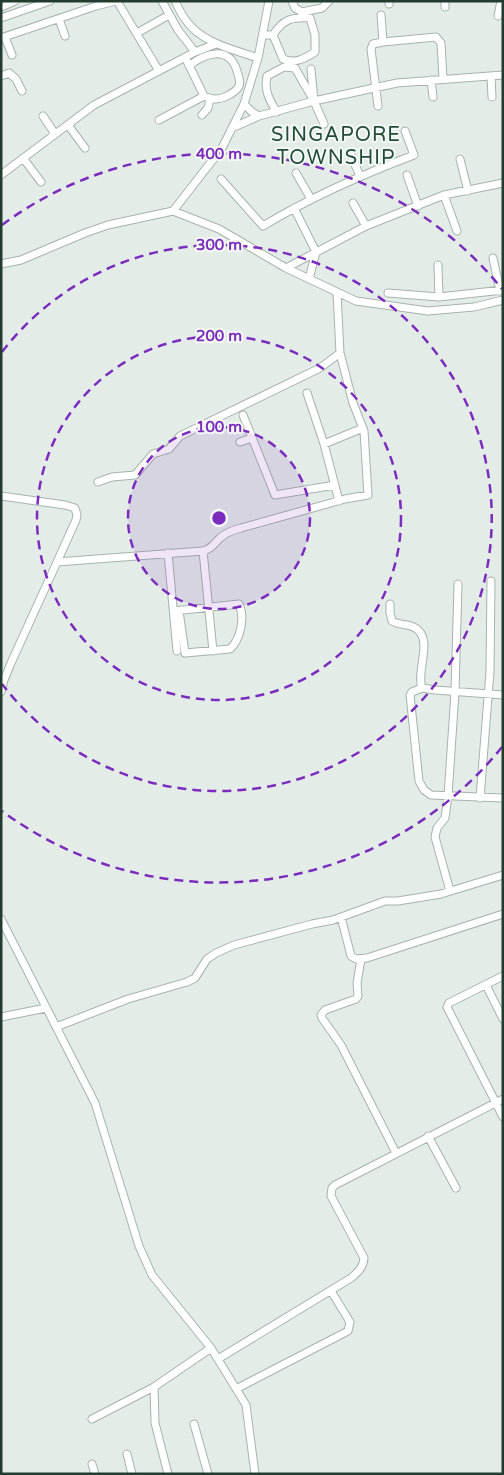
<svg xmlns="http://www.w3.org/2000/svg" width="504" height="1475" font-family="'Varela Round',sans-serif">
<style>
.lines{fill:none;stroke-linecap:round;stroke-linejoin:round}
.minor-casing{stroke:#a6b4ac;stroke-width:9}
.minor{stroke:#fff;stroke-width:7}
.ring{fill:none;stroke:#7b2cbf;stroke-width:2.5;stroke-dasharray:9 6}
.labels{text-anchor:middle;stroke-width:4;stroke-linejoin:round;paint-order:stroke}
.quarter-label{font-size:20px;letter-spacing:1px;fill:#214d38;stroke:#f4f9f5}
.centre{fill:#7b2cbf;stroke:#f4f9f5;stroke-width:2.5}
.ring-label{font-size:15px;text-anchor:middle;font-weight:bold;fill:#7b2cbf;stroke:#f4f9f5;stroke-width:4;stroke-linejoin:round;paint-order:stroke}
</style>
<rect width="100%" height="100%" fill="#e3ece6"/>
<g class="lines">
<defs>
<path id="minor" d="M117 1 159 71
M162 1 178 30 195 52
M175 1C178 7 181 14 185 19 201 43 232 49 258 58
M292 1 295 8 302 12 322 8 329 1
M389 4V1
M1 7 15 1
M445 7V1
M498 16 501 1
M1 18 50 1
M59 19 65 36
M137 33 169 15
M263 35H273C283 19 292 17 310 18L315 35V52C304 59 295 64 283 59L273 35
M5 37 12 55
M1 38 96 6 116 1
M383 42 436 37 441 43 443 79
M185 57 204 96C213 100 218 100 227 96 231 94 237 91 239 86 241 81 238 75 237 71 229 45 205 53 189 66
M311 69 314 101 324 124
M1 76 9 73 16 79 22 91
M491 76 492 97
M431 80 433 97
M244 104 252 112 259 116 314 101 397 83 503 75
M378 106 371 49 373 44 383 42 381 15
M277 112C269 100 264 90 267 76L284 67 295 68 314 101
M202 115 208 108 210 99
M43 116 55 134
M159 120 204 96
M68 125 85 148
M232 128 259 116
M350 153 360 176
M23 158 41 182
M460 159 468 191
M296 173 311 199
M1 175 94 105 195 52 216 44
M407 175 418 206
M221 179 263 226C311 197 361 175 414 155L405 131
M444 195 457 231
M353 203 366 226
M294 208 316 252 309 279
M173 211 222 148 244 104 258 58 269 1
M493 258 500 291
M1 264 21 260 85 233 108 225 173 211 219 229 286 268 356 301 428 311 474 307 503 300
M438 265 439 297
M286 268 366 226 444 195 503 183
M388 293 439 297 503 290
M307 393 324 444 339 501
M243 415 275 495 335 485
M240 442 252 438
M324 444 363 428
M98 482 112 477 135 475 153 454 169 449 180 436 320 368 340 353 337 293
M1 496 65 505 75 508 77 515 76 520 57 562
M203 551 213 651
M168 553 177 651
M390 604V613L392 621C400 626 411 623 418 630 432 642 416 672 422 688L435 690 503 695
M174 611 239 604C245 617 241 639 230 649L185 653 179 611
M422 688 412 692 410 695 419 781 424 790 431 795 503 798
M1 692 4 680 11 663 57 562 203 551C211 549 213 545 219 539 225 533 233 530 241 528L345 499 368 495 364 431 353 403 340 353
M480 798 490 672 491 581
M450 891 435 837 437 828 445 818 448 796 455 692 458 584
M341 917 351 956 356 959 367 958 503 914
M1 919 95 1103 139 1246 152 1275 211 1348 246 1405 255 1474
M361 959 357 983 358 996 356 999 325 1010 321 1015 322 1018 341 1045 396 1153
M503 976 449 1003 447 1007 503 1117
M486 985 503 1019
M1 1017 46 1008
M56 1027 128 999 187 982 195 978 207 959 216 953 234 945 312 924 333 920 385 901H398L441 894 503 875
M428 1136 456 1188
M218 1359 351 1278C358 1272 363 1268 364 1258L331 1196 332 1188 335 1185 503 1099
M154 1387 155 1423 168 1474
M236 1389 348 1331 350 1322 331 1291
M92 1419 154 1387 211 1348
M194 1424 208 1474
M127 1454 132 1474
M92 1464 95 1474"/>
</defs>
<use href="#minor" class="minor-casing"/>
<use href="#minor" class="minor"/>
</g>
<circle cx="219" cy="518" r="91" fill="#7b2cbf" fill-opacity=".12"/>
<g class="ring">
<circle cx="219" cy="518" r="91"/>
<circle cx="219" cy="518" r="182"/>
<path d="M2 352A273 273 0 1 1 2 684"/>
<path d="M502 747A364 364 0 0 1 2 811M2 225A364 364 0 0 1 502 289"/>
</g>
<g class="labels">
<g class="quarter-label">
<text x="336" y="141">SINGAPORE<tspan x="336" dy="23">TOWNSHIP</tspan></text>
</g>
</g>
<circle cx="219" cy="518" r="8" class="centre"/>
<g class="ring-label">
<text x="219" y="159">400 m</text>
<text x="219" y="250">300 m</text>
<text x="219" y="341">200 m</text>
<text x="219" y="432">100 m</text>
</g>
<rect width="504" height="1475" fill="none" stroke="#243c30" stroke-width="5"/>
</svg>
